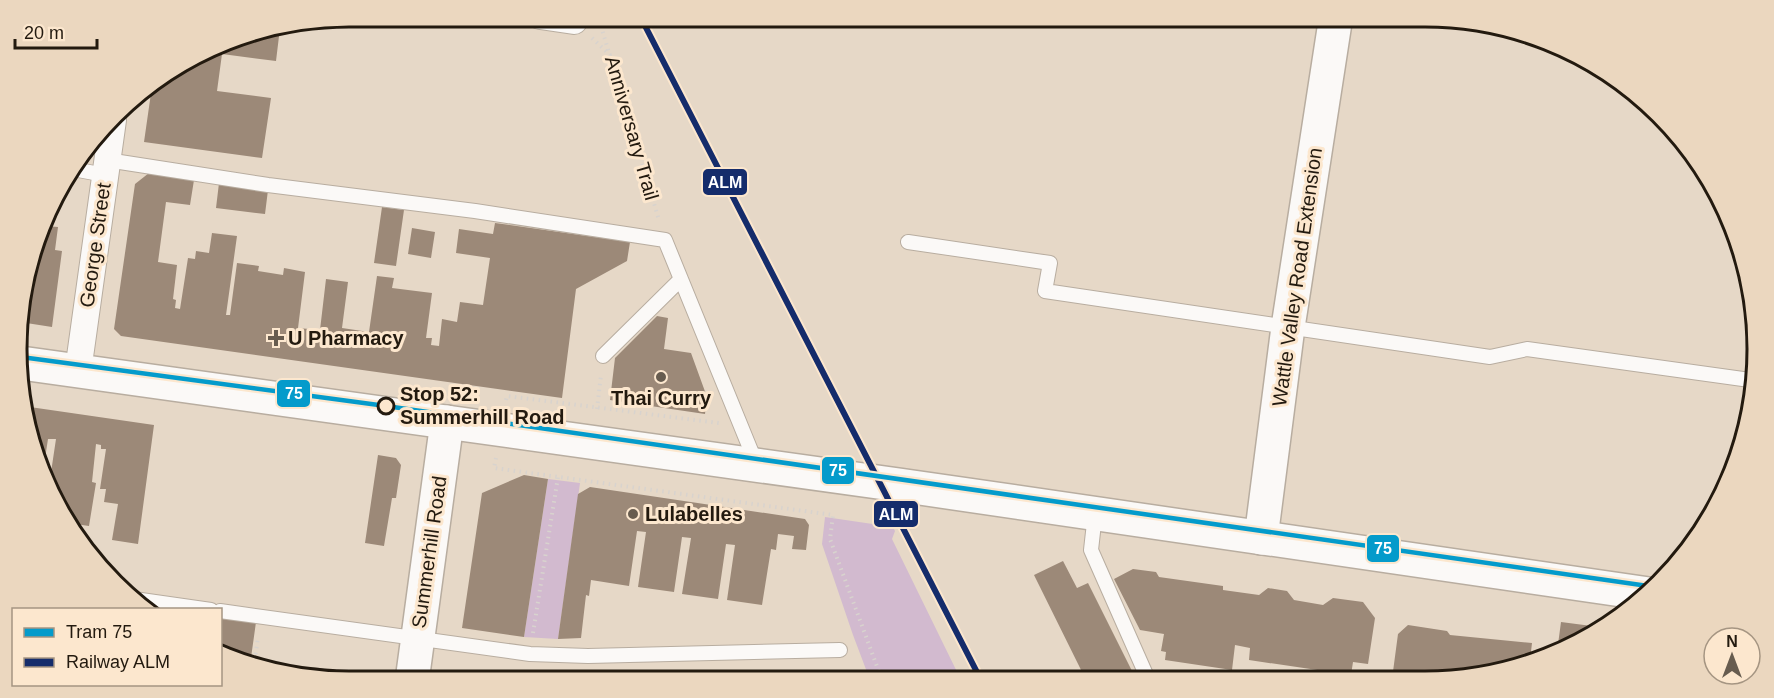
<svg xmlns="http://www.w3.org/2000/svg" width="1774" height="698" font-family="Arial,sans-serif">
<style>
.green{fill:#d2bacf}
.building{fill:#9c8978}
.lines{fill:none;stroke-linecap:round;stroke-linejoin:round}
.service-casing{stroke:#b8ada0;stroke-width:16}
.minor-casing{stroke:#b8ada0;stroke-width:28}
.tertiary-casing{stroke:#b8ada0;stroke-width:36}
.secondary-casing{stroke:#b8ada0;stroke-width:36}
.trunk-casing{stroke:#b8ada0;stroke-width:36}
.path{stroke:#d8d3ce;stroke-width:4;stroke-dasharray:1.5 4.5;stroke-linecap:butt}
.service{stroke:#fbf9f7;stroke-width:14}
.minor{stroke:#fbf9f7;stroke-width:26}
.tertiary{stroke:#fbf9f7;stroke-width:33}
.secondary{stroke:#fbf9f7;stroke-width:33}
.trunk{stroke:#fbf9f7;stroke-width:33}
.rail-1-casing{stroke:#fce7ce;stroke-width:10}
.rail-1{stroke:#152c6b;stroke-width:6}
.tram-1-casing{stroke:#fce7ce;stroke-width:9}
.tram-1{stroke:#049bcb;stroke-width:4.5}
.poi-dot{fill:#675c4f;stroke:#fce7ce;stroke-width:2}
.stop-dot{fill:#fce7ce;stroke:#231a0f;stroke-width:3}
.labels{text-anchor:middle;stroke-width:6;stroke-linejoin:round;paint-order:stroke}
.street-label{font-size:20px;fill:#231a0f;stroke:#fce7ce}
.poi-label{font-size:20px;font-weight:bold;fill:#231a0f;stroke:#fce7ce;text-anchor:start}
.stop-label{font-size:20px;font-weight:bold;fill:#231a0f;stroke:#fce7ce;text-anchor:start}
.rim{fill:none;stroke:#231a0f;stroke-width:3}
.line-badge{stroke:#fce7ce;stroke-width:2}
.badge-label{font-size:16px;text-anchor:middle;font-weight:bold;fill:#fff}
</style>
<rect width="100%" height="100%" fill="#e6d8c7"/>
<path class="green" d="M548 479 580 483 558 639 524 637Z
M825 517 893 527 895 531 892 539 961 680H870L853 635 822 544Z"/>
<path class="building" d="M280 28 276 61 222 54 217 91 271 98 262 158 144 142 152 86 242 34Z
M149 173 194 180 190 205 166 202 158 262 177 265 173 299 176 300 175 308 180 309 188 258 195 259 196 251 209 253 212 233 237 236 226 315H230L237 263 259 266 258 271 283 275 284 268 305 272 298 328 320 330 326 279 348 282 342 328 369 332 377 276 394 278 392 288 432 293 426 338H432L431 345 439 346 442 319 457 322 460 302 483 305 490 258 456 253 459 229 493 234 495 223 630 242 627 261 576 289 562 398 121 336 114 329 135 184Z
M219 183 268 190 265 214 216 208Z
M382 207 404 210 396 266 374 263Z
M46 226 58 227 55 250 62 251 52 327 20 322 19 305Z
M412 228 435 232 431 258 408 254Z
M657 316 668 318 664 349 691 353 707 397 705 414 610 400 615 358Z
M23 406 154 425 138 544 112 540 118 504 104 502 106 489H100L106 449H101V445L96 444 92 482 96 483 89 526 68 523 65 516 66 506H61L50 479 56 439H48L44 465 23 414Z
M378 455 396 458 401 465 396 498H392L384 546 365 543Z
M524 475 548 479 524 637 462 628 482 493Z
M590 487 805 519 809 525 806 550 792 549 794 536 778 534 776 550 771 549 762 605 727 600 735 545 726 544 718 599 682 594 691 538 682 537 674 592 638 587 646 532 637 531 629 586 591 580 589 596 586 595 581 638 558 639 578 494Z
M1063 561 1077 588 1088 583 1136 679 1086 680 1034 575Z
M1133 569 1156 572 1159 577 1223 586V590L1259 595 1268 588 1287 591 1294 600 1323 605 1333 598 1363 602 1375 618 1368 664 1353 662 1351 675 1249 660 1250 648 1235 645 1232 670 1165 660 1166 652 1161 651 1164 634 1140 630 1114 579Z
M220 617 256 622 250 665 242 664 220 652Z
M1561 622 1584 625 1602 627 1572 647 1557 652Z
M1408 625 1447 631 1450 635 1532 643 1530 660 1469 679H1392L1398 634Z"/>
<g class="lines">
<defs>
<path id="service" d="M107 160 268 185 475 211 665 240 756 463
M73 169 105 175
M908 242 1050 263 1045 291 1490 357 1527 349 1750 380
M603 356 681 279
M1095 514 1091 550 1148 679
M134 599 211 610
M220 611 530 654 588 656 840 650
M312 675 354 681"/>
<path id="minor" d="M540 16 574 21
M78 371 113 120"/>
<path id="tertiary" d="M1261 538 1288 327 1336 16"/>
<path id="secondary" d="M412 681 447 422"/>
<path id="trunk" d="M21 363 899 485 1649 594"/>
</defs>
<use href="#service" class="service-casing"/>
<use href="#minor" class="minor-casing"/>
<use href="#tertiary" class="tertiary-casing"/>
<use href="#secondary" class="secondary-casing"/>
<use href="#trunk" class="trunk-casing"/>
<path class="path" d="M601 26 659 220
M592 38 611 56
M506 400 507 396 719 423
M597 409 601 375
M496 458 494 468 833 515 830 539 882 680
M533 633 558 477
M250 665 263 667
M254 666 258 637"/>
<use href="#service" class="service"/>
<use href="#minor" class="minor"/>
<use href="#tertiary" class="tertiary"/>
<use href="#secondary" class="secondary"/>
<use href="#trunk" class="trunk"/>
<defs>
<path id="rail-1" d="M640 16 981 680"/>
</defs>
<use href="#rail-1" class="rail-1-casing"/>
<use href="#rail-1" class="rail-1"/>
<defs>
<path id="tram-1" d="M21 357 386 406 1655 587"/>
</defs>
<use href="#tram-1" class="tram-1-casing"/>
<use href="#tram-1" class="tram-1"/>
</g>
<g class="poi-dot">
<path d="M273 329h6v6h6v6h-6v6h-6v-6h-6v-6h6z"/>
<circle cx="661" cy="377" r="6"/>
<circle cx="633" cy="514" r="6"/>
</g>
<circle class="stop-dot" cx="386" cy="406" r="8"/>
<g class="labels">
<g class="street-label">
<text transform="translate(632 128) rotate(74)" y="7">Anniversary Trail</text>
<text transform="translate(95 245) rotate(-82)" y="7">George Street</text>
<text transform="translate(1297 277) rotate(-82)" y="7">Wattle Valley Road Extension</text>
<text transform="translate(429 552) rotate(-82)" y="7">Summerhill Road</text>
</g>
<g class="poi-label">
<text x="288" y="345">U Pharmacy</text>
<text x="661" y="405" text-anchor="middle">Thai Curry</text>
<text x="645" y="521">Lulabelles</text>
</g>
<g class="stop-label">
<text x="400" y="401">Stop 52:<tspan x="400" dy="23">Summerhill Road</tspan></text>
</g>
</g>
<path d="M0 0H1774V698H0ZM349 27H1425A322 322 0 0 1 1747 349V349A322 322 0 0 1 1425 671H349A322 322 0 0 1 27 349V349A322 322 0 0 1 349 27Z" fill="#ebd7bf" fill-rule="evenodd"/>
<path class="rim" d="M349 27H1425A322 322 0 0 1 1747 349V349A322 322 0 0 1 1425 671H349A322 322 0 0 1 27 349V349A322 322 0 0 1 349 27Z"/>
<g class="line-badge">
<rect x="702" y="168" width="46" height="28" rx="6" fill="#152c6b"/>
<rect x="276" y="379" width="35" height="29" rx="6" fill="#049bcb"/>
<rect x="821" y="456" width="34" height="29" rx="6" fill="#049bcb"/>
<rect x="873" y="500" width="46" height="28" rx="6" fill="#152c6b"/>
<rect x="1366" y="534" width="34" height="29" rx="6" fill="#049bcb"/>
</g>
<g class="badge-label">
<text x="725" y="188">ALM</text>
<text x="294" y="399">75</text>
<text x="838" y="476">75</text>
<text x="896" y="520">ALM</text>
<text x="1383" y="554">75</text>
</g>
<rect x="12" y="608" width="210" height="78" fill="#fce7ce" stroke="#a59582" stroke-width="1.5"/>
<rect x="24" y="628" width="30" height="9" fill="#049bcb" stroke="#a59582" stroke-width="1.5"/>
<text x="66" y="638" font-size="18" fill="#231a0f">Tram 75</text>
<rect x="24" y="658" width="30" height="9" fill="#152c6b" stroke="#a59582" stroke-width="1.5"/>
<text x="66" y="668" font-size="18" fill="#231a0f">Railway ALM</text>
<g transform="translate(1732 656)"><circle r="28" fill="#fce7ce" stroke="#a59582" stroke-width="1.5"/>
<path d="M0-4.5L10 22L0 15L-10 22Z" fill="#675c4f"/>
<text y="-9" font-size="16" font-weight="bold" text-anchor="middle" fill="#231a0f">N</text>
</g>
<path d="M15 39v9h82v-9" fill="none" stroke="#231a0f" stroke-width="3"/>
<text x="24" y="39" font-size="18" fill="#231a0f" stroke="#fce7ce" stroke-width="4.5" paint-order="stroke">20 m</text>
</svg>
